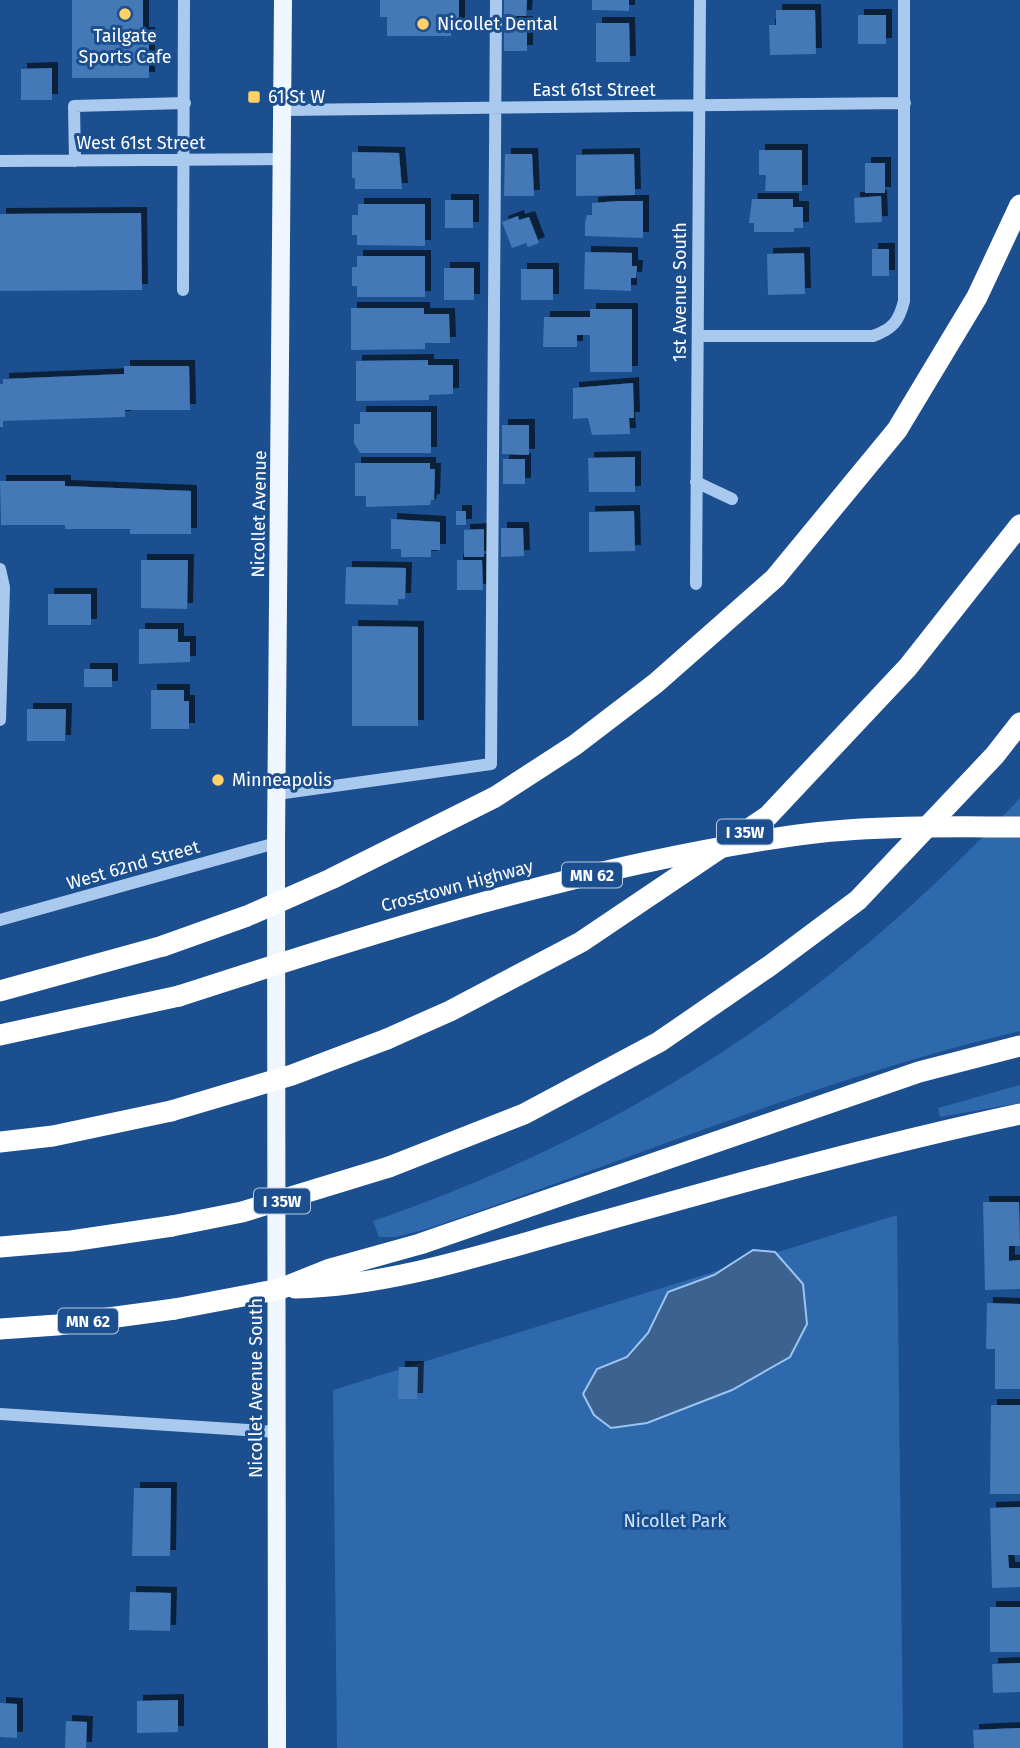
<svg xmlns="http://www.w3.org/2000/svg" width="1020" height="1748" font-family="'Fira Sans',sans-serif">
<style>
.green{fill:#2e69ad}
.water{fill:#3c6290;stroke:#9cc4f0;stroke-width:2}
.building{fill:#4478b7;filter:url(#shadow)}
.lines{fill:none;stroke-linecap:round;stroke-linejoin:round}
.minor{stroke:#a9c9ee;stroke-width:12}
.major{stroke:#f0f6ff;stroke-width:18}
.highway{stroke:#fff;stroke-width:21}
.highway-bridge{stroke:#fff;stroke-width:21}
.poi-dot{fill:#ffd166;stroke:#1b4f8f;stroke-width:2.5}
.labels{text-anchor:middle;stroke-width:6;stroke-linejoin:round;paint-order:stroke}
.shield{fill:#1b4f8f;stroke:#bbcadd;stroke-width:2}
.shield-label{font-size:16px;font-weight:bold;fill:#fff}
.poi-label{font-size:18px;fill:#fff;stroke:#1b4f8f;text-anchor:start}
.street-label{font-size:18px;fill:#fff;stroke:#1b4f8f}
.park-label{font-size:18px;fill:#cfe3fa;stroke:#1b4f8f}
</style>
<defs>
<filter id="shadow"><feDropShadow dx="6" dy="-6" stdDeviation="0" flood-color="#0009"/></filter>
</defs>
<rect width="100%" height="100%" fill="#1b4f8f"/>
<path class="green" d="M1020 798V1031C817 1079 625 1162 427 1229L395 1237H379L373 1221C633 1131 832 999 1020 798Z
M1020 1085V1103L940 1117 938 1108Z
M897 1215 903 1748H337L333 1390Z"/>
<path class="water" d="M753 1250 775 1252 803 1284 807 1324 790 1357 732 1390 647 1423 611 1428 594 1415 583 1394 597 1369 627 1357 648 1333 668 1292 714 1275Z"/>
<path class="building" d="M72 0H143V33H149V78H72Z
M380 0H459V31H451V36H387V17H380Z
M504 0H527L526 16H504Z
M592 0H629V11L592 10Z
M776 10H815L816 54 770 55 769 25H776Z
M858 15H886V44H858Z
M504 22H527V51H504Z
M596 23H629L630 62H596Z
M52 68V100H21V69Z
M759 150H802V191H765L766 175H759Z
M352 152 399 153 402 189H355V178H352Z
M505 154H532L534 196H504Z
M634 154 635 195 576 196V155Z
M865 163H885V193H865Z
M881 196 882 222 855 223 854 198Z
M752 199H793V207H803V228H794V232H754V223H749Z
M445 200H473V228H445Z
M619 201H643V238L585 236V223L587 215H592V203Z
M358 204H425V246L357 245V235H352V215H358Z
M141 213 142 290 0 291V214Z
M518 216 519 220 529 217 539 243 528 247 526 243 512 248 502 222Z
M872 249H889V276H872Z
M585 252 632 253V266H637L636 278H631V291L584 289Z
M804 253 805 294 768 295 767 254Z
M357 256H425V297H357V286H352V267H357Z
M444 268H474V300H444Z
M521 269H553V300H521Z
M351 308H424V314H449L450 343H425V349L351 350Z
M590 309H632V372H590V335H577V347H543L544 317H590Z
M428 360V365H453V394L429 395V400L356 401V361Z
M124 366H189L190 410H125V417L3 421V427H0V384H3V379L124 374Z
M633 383 634 418H629L630 434 592 435 588 418 573 419V388Z
M360 412H431V453H360L354 443V424H360Z
M502 425H529V455L502 454Z
M635 457V492H589L588 458Z
M503 459H525V484H503Z
M355 463H430V469H435L434 500H431L430 505 366 507V496H355Z
M0 481H65V486L191 491V534H130V529H65V525H1Z
M456 511H466V525H456Z
M634 511 635 551 589 552V512Z
M391 519 440 522V550H431V557H401V549H391Z
M501 528H523L524 556 501 557Z
M484 529V557H464V530Z
M141 560H188L187 609 141 608Z
M457 560H482L483 590H457Z
M346 567 406 568 405 599H398V605L345 604Z
M48 594H91V625H48Z
M352 626 418 627V726H352Z
M139 629H178V642H190V662L139 664Z
M84 669H112V687H84Z
M151 690H184V701H189V729H151Z
M27 709H66L65 741H27Z
M983 1202H1019L1020 1246H1009V1261L1020 1260V1289L985 1290Z
M987 1303 1020 1304V1389H995V1349H986Z
M399 1367H418L417 1399H398Z
M991 1405H1020V1494H990Z
M134 1488H171L170 1556H132Z
M1020 1507V1555H1008L1009 1568H1020V1587L992 1588 990 1508Z
M130 1592 171 1593 170 1631 129 1630Z
M990 1607H1020V1652H990Z
M1020 1663V1692L993 1693 992 1664Z
M178 1700V1732L137 1733V1701Z
M0 1703 17 1704V1738L0 1737Z
M66 1721 87 1722 86 1748H65Z
M1020 1728V1748H974L973 1730Z"/>
<g class="lines">
<path class="minor" d="M284 110 905 103
M0 161 283 159
M75 161 74 106 185 103
M183 290 184 0
M698 336H873C893 329 899 321 904 301V0
M696 482 732 499
M0 569 4 587 0 720
M696 584 700 0
M277 794 491 764 496 0
M0 920 276 843
M0 1414 277 1432"/>
<path class="major" d="M277 1748 276 843 283 0"/>
<path class="highway" d="M0 991 163 946
M0 1035 179 996
M387 1039 450 1011 581 942 768 816 908 667 1020 525
M0 1142 53 1136 171 1111
M389 1167 524 1114 659 1042 768 967 858 900 995 755 1020 723
M0 1247 71 1241 172 1226
M295 1288C394 1286 494 1251 589 1225 732 1185 875 1145 1020 1114
M280 1289 330 1269 420 1244 919 1072 1020 1046
M0 1329 57 1325 175 1309"/>
<path class="highway-bridge" d="M163 946 247 916 331 879 495 797 575 745 656 683 775 578 897 430 977 297 1020 205
M179 996C382 930 585 865 798 835 867 825 950 827 1020 827
M171 1111 292 1075 387 1039
M172 1226 242 1212 389 1167
M175 1309 280 1289"/>
</g>
<g class="poi-dot">
<circle cx="125" cy="14" r="7"/>
<circle cx="423" cy="24" r="7"/>
<rect x="247" y="90" width="14" height="14" rx="3.5"/>
<circle cx="218" cy="780" r="7"/>
</g>
<g class="labels">
<g class="shield">
<rect x="717" y="819.5" width="56" height="25" rx="5"/>
<rect x="562" y="862.5" width="60" height="25" rx="5"/>
<rect x="254" y="1188.5" width="56" height="25" rx="5"/>
<rect x="58" y="1308.5" width="60" height="25" rx="5"/>
</g>
<g class="shield-label">
<text x="745" y="838">I 35W</text>
<text x="592" y="881">MN 62</text>
<text x="282" y="1207">I 35W</text>
<text x="88" y="1327">MN 62</text>
</g>
<g class="poi-label">
<text x="437" y="30">Nicollet Dental</text>
<text x="125" y="42" text-anchor="middle">Tailgate<tspan x="125" dy="21">Sports Cafe</tspan></text>
<text x="268" y="103">61 St W</text>
<text x="232" y="786">Minneapolis</text>
</g>
<g class="street-label">
<text x="594" y="96">East 61st Street</text>
<text x="141" y="149">West 61st Street</text>
<text transform="translate(680 292) rotate(-90)" y="6">1st Avenue South</text>
<text transform="translate(259 514) rotate(-89)" y="6">Nicollet Avenue</text>
<text transform="translate(133 865) rotate(-16)" y="6">West 62nd Street</text>
<text transform="translate(457 886) rotate(-15)" y="6">Crosstown Highway</text>
<text transform="translate(256 1388) rotate(-90)" y="6">Nicollet Avenue South</text>
</g>
<g class="park-label">
<text x="675" y="1527">Nicollet Park</text>
</g>
</g>
</svg>
